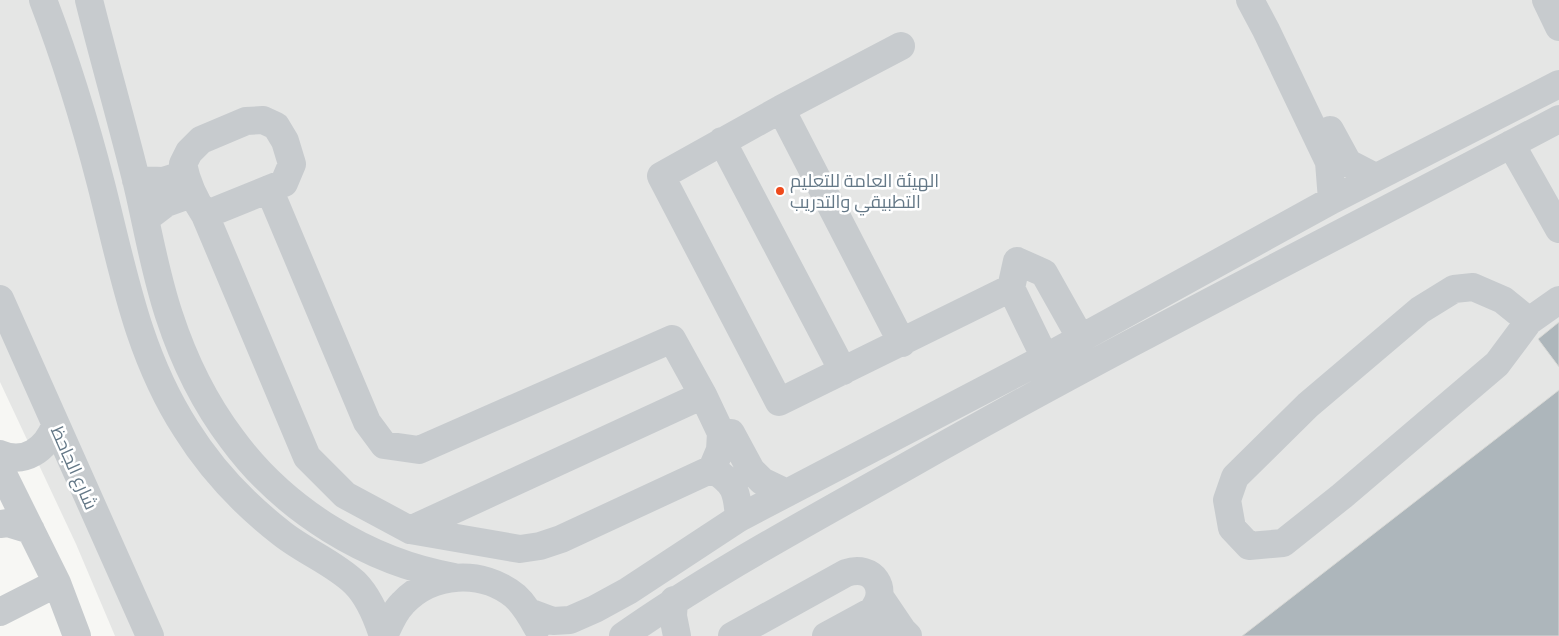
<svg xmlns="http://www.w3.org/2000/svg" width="1559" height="636" font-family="'Titillium Web',Cairo,sans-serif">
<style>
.built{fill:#e5e6e5}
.building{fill:#adb6bb;stroke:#d9d9d6}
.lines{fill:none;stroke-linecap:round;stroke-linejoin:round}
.minor{stroke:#c7cbce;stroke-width:28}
.poi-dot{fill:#ef4a1c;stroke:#fff;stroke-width:2}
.labels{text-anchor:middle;stroke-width:5;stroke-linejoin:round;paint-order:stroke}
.poi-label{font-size:18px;fill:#647887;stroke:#fff;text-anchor:start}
.street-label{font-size:18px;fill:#647887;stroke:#fff}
</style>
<rect width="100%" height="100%" fill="#f7f7f4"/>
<path class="built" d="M0 0H1559V636H115L76 544 0 382Z"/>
<path class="building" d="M1559 322V367L1538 339Z
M1559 390V636H1242Z"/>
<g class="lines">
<path class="minor" d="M43 0C66 60 85 122 101 184 123 270 137 353 186 429 211 469 243 503 280 532 303 551 333 562 355 583 369 597 377 617 383 636
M89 0C104 60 121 119 136 179 147 224 154 270 169 315 183 358 204 402 232 439 284 510 368 562 454 577
M1250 0 1266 30 1329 162 1332 200
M1546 0 1559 27
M901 46 781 109 661 176 779 402 1011 288
M781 109 902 343
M263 120 276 126 285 141 292 164 284 183 205 215C194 199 187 184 183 164L189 152 201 140 246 121Z
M1330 130 1348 163 1375 177
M722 141 843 371
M1511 144 1559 229
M136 180 163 181 185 174
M205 215 307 457 345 495 410 530 520 549 540 546 561 539 712 469 720 450 721 433 703 395 672 339 419 450 384 445 367 422 269 189
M145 219 166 203 191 194
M0 299 150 636
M1529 321 1503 300 1473 287 1454 289 1420 310 1308 405 1235 477 1227 500 1232 528 1249 546 1283 543 1342 496 1497 364 1529 321 1559 300
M1045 358 1011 288 1017 261 1044 273 1080 337
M721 433H731L751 470 762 481 787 493
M0 454C25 465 46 449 55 426
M0 468 57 583 77 636
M712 469C735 483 737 491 739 518
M0 524 8 523 31 530
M410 530 703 395
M880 597 903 631 908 636
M674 600 673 616 677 636
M0 612 57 583
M529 612 553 621 570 620 595 609 628 591 739 518 1045 358 1332 200 1559 84
M854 621 870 627 881 636
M384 636C389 624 394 612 403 603 432 572 482 569 515 596 525 605 531 616 537 627
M623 636C714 572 812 520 909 465 1122 344 1342 234 1559 119
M732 636 846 573C873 564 890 589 872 611L826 636"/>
</g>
<circle class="poi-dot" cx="780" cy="191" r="5"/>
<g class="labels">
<g class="poi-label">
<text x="790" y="187">الهيئة العامة للتعليم<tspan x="790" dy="21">التطبيقي والتدريب</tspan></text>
</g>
<g class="street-label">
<text transform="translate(74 468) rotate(66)" y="6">شارع الجاحظ</text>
</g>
</g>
</svg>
